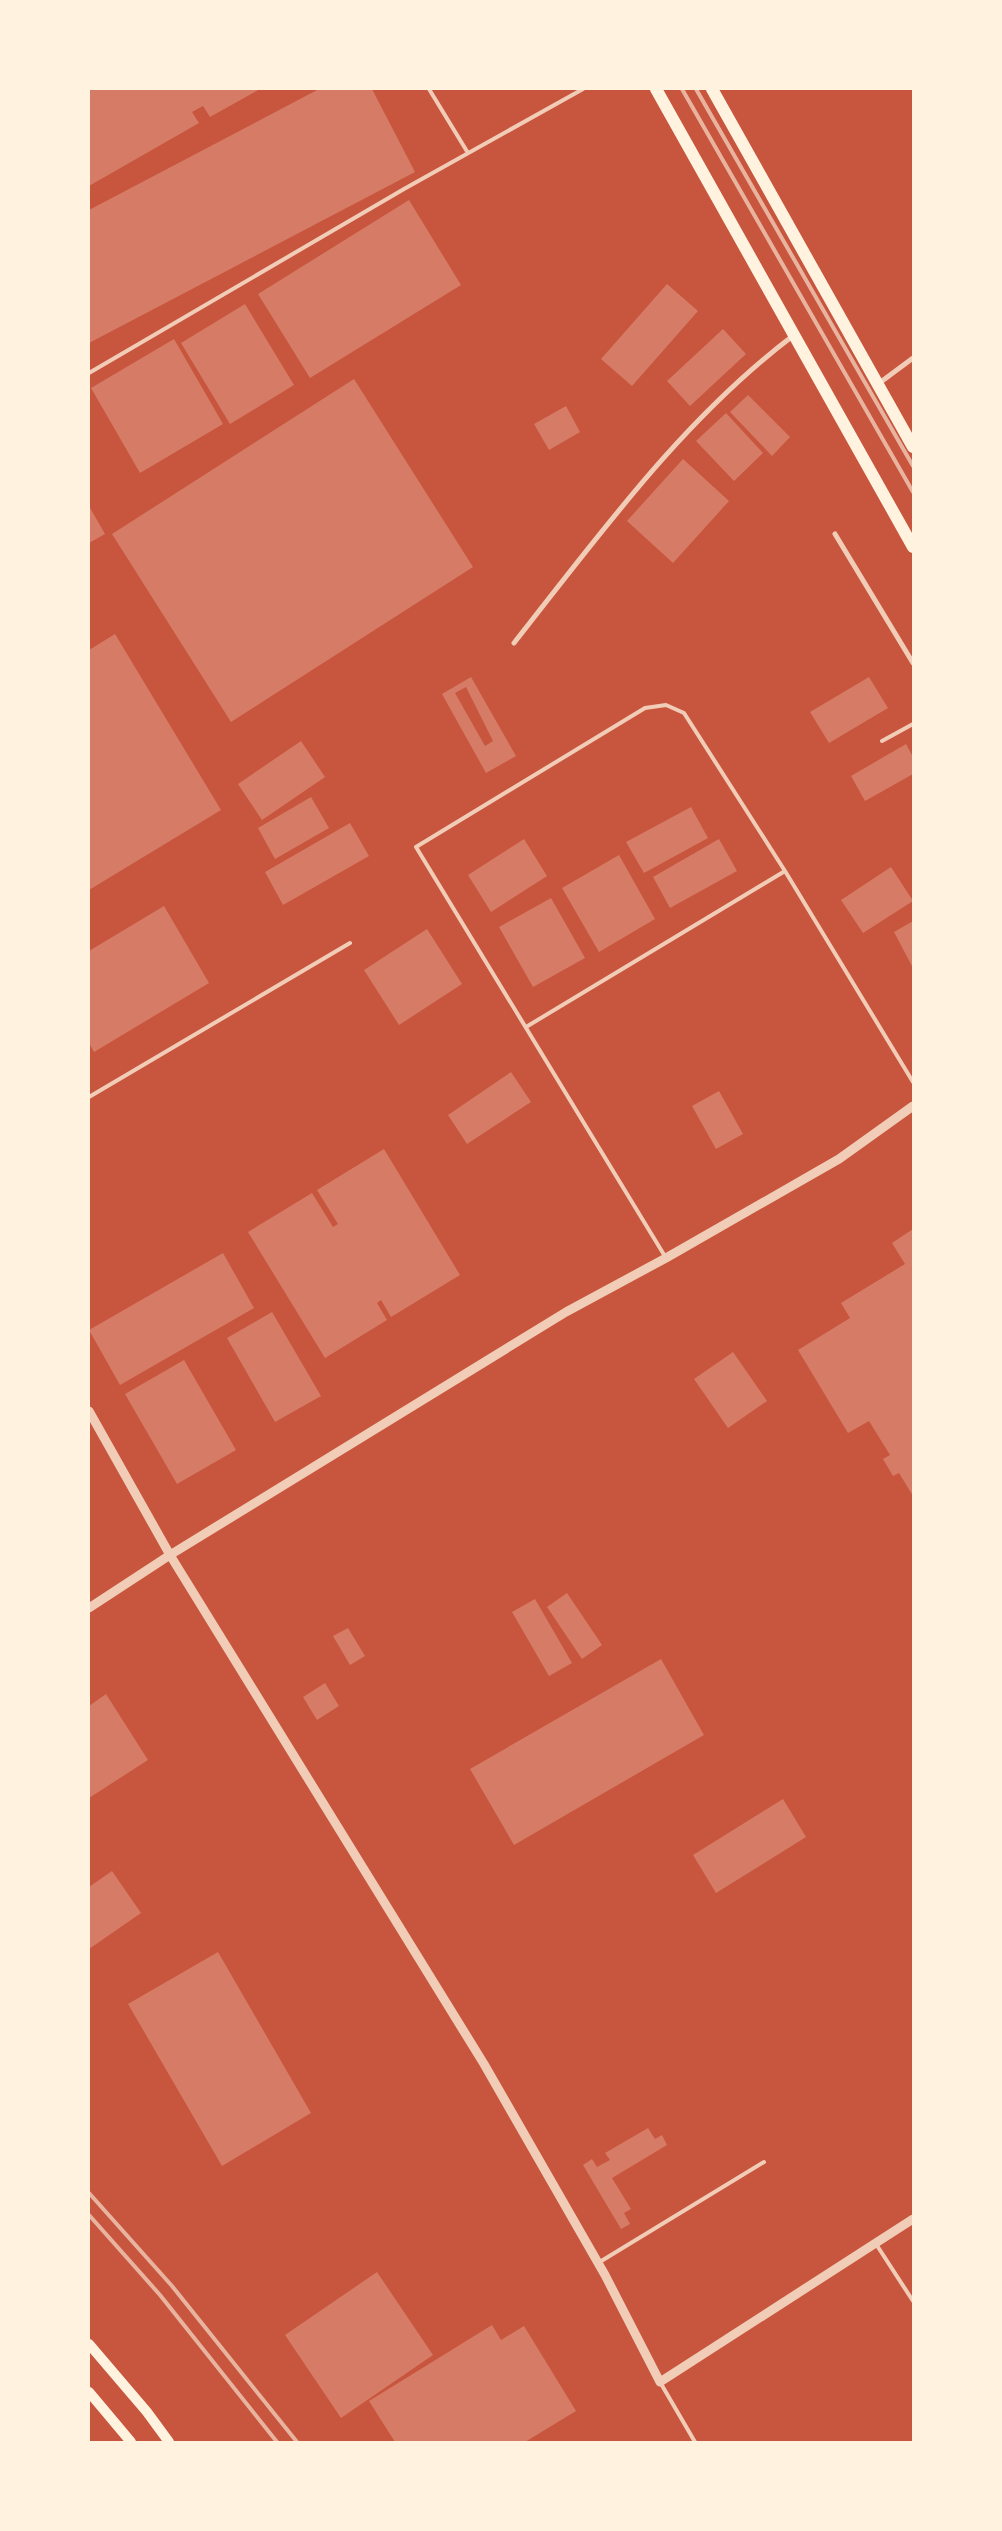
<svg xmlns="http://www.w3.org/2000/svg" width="1002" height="2531" font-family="'Golos Text',sans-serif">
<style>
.building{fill:#d67c66;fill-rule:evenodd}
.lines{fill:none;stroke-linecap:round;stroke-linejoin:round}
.service{stroke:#f1ccb7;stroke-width:4}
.minor{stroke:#f1ccb7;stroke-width:5}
.tertiary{stroke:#f1ccb7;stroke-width:9}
.secondary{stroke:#fff3e0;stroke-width:10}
.primary{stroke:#fff3e0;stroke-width:12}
.rail{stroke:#e9b49f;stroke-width:4}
</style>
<rect width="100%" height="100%" fill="#c8553d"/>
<path class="building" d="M89 89H260L210 117 203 106 192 112 199 123 89 186Z
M319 89H372L415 172 89 343V210Z
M409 200 461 285 310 378 258 294Z
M667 284 698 311 632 386 601 359Z
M245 304 294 385 230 424 181 343Z
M723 329 746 354 690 406 667 381Z
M174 339 223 424 140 473 91 388Z
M354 379 473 567 231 722 112 534Z
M748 395 790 437 772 456 730 412Z
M566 406 580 432 549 450 534 424Z
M726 413 763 453 734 481 696 441Z
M683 459 729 501 673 563 627 521Z
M89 506 105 534 89 543Z
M115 634 221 810 89 890V650Z
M471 677 516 756 486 773 442 694ZM466 687 493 741 485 746 455 693Z
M869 677 888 708 829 743 810 712Z
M301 741 325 777 262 820 238 784Z
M906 744 913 757V774L865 801 851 776Z
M311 797 329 828 275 859 258 828Z
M691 807 708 838 644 873 626 842Z
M350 823 369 856 283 905 265 872Z
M524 839 547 876 491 912 468 875Z
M719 839 737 871 670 908 653 877Z
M619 855 655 919 599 952 562 888Z
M891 867 913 901 863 933 841 900Z
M551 898 585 958 533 987 499 927Z
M164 906 209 983 94 1052 89 1043V951Z
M913 921V968L894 932Z
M427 929 462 984 399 1025 364 970Z
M511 1072 531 1102 467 1144 448 1115Z
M719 1091 743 1134 716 1149 692 1106Z
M384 1149 460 1275 391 1317 381 1300 377 1303 387 1320 325 1358 248 1232 312 1193 333 1227 338 1224 317 1190Z
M913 1229V1496L899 1473 893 1476 883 1459 890 1455 869 1421 848 1433 798 1350 850 1318 841 1303 905 1264 892 1243Z
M223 1253 254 1308 120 1385 89 1330Z
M272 1312 321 1396 275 1422 227 1338Z
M733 1352 767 1401 728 1428 694 1379Z
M184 1360 236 1450 177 1484 125 1394Z
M567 1593 602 1645 582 1659 547 1607Z
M535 1599 572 1663 549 1676 512 1612Z
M348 1628 365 1656 350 1665 333 1636Z
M661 1659 704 1735 514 1845 470 1769Z
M325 1683 339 1706 317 1720 303 1697Z
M106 1694 148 1760 89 1798V1706Z
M783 1799 806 1837 716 1893 693 1855Z
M112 1871 141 1913 89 1949V1887Z
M218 1952 311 2113 222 2166 128 2004Z
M648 2128 655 2139 662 2135 667 2145 612 2178 631 2209 624 2213 630 2224 621 2229 583 2165 592 2159 597 2167 610 2160 605 2153Z
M377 2272 433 2355 341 2418 285 2335Z
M492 2325 501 2340 524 2326 576 2411 525 2442H395L369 2401Z"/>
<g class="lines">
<path class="service" d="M429 89 468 153
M89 373 404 189 583 89
M882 741 913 724
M526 1027 785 871
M89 1097 350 943
M666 1258 416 847 645 708 666 705 684 713 785 871 913 1082
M876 2244 913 2301
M598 2263 764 2162
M660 2382 695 2442"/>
<path class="minor" d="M878 384 913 358
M835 534 913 663
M514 643C600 534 683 419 794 335"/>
<path class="tertiary" d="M89 1411 170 1555 484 2064 605 2275 660 2382 913 2219
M89 1608 170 1555 566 1312 666 1258 839 1159 913 1106"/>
<path class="secondary" d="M89 2344 147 2412 169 2442
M89 2392 131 2442"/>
<path class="primary" d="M656 89 913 547
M712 89 913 447"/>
<path class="rail" d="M682 89 913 492
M696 89 913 466
M89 2193 172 2286 297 2442
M89 2215 160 2295 277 2442"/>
</g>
<rect width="1002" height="2531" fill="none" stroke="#fff3e0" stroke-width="180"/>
</svg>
